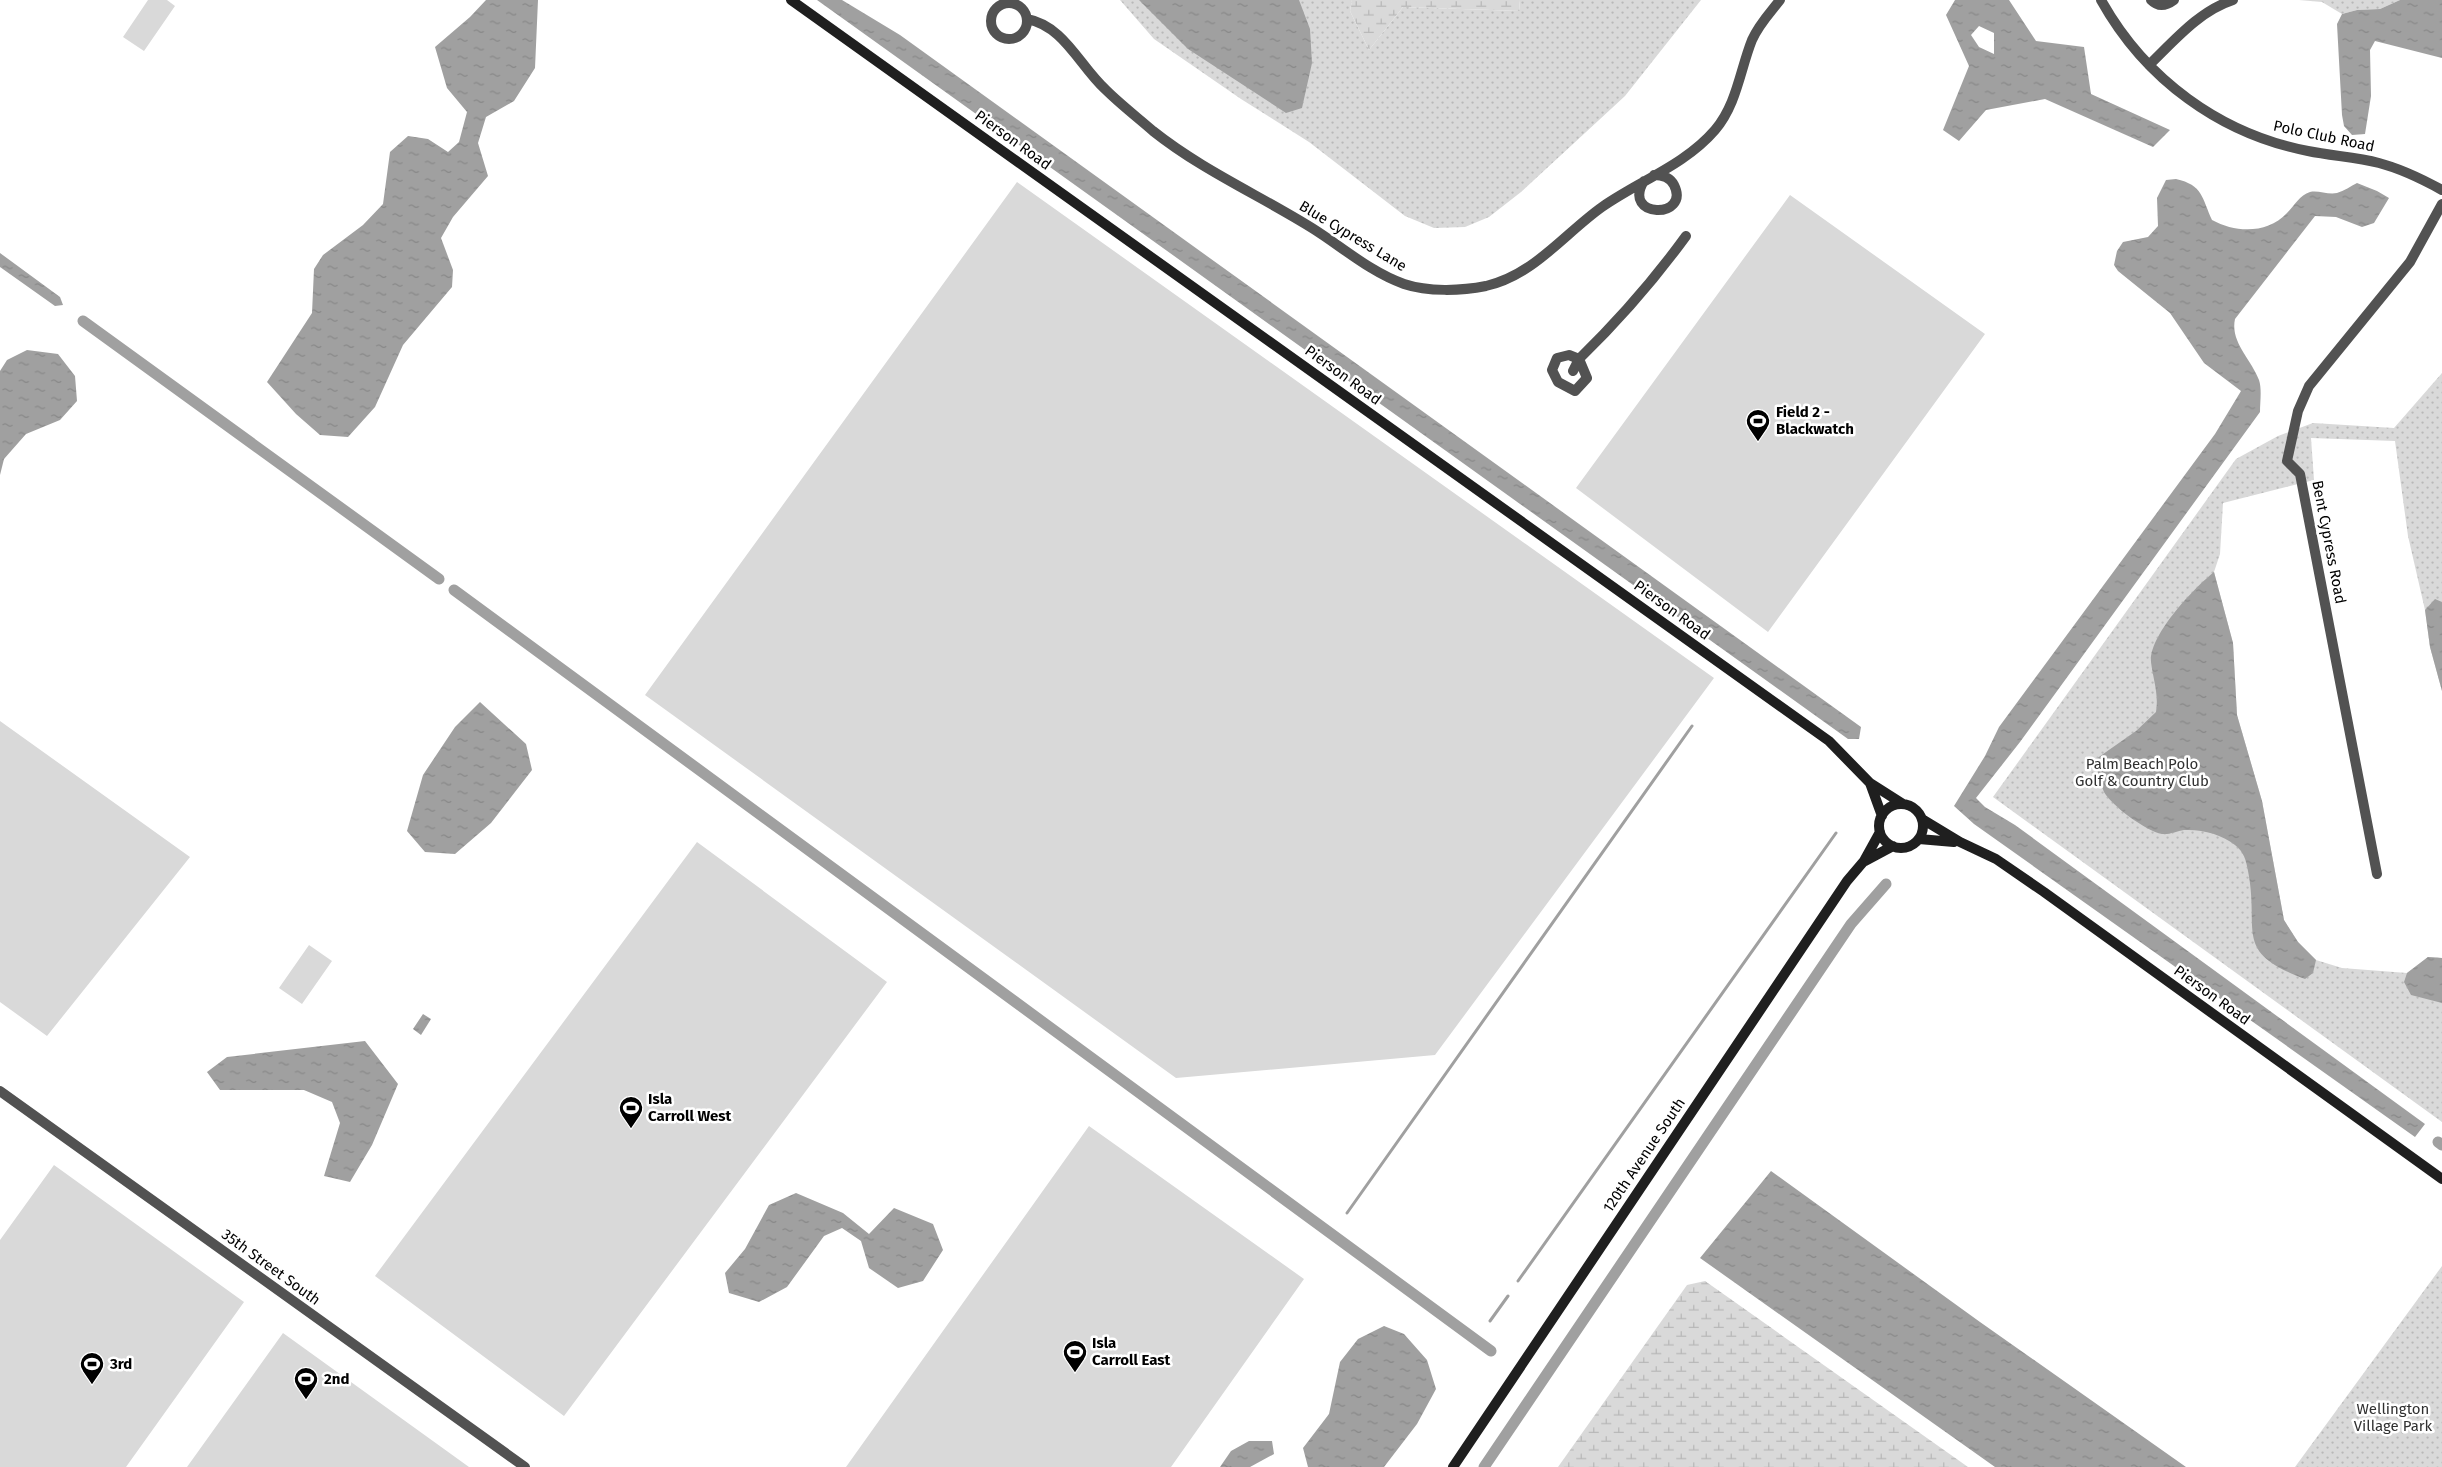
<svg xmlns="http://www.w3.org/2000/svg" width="2442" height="1467" font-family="'Fira Sans',sans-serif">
  <defs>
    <pattern id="wetland-marsh" width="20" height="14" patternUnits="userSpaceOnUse" patternTransform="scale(1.25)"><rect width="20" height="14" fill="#d9d9d9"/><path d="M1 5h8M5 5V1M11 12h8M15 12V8" fill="none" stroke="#b8b8b8"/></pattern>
    <pattern id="park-dots" width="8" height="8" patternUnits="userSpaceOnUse" patternTransform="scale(1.25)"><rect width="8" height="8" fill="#d9d9d9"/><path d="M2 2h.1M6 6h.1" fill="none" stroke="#b8b8b8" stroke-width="1.8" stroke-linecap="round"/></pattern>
    <pattern id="water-ripples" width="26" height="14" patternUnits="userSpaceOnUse" patternTransform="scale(1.25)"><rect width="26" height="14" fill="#a0a0a0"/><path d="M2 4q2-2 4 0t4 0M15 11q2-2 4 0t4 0" fill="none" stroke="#888"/></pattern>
  </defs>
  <rect width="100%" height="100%" fill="#fff"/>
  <path fill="#d9d9d9" d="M148 0H167L175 6 144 51 123 37Z
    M1017 182 1714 678 1435 1055 1176 1078 645 695Z
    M1790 195 1985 334 1768 632 1576 488Z
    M0 721 190 857 47 1036 0 1002Z
    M697 842 887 982 564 1416 375 1276Z
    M309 945 332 961 302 1004 279 988Z
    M1089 1126 1304 1279 1171 1467H846Z
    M54 1165 244 1302 126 1467H0V1240Z
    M283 1333 469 1467H187Z"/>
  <path fill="url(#wetland-marsh)" d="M1352 0H1519L1520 11 1403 7 1369 50 1350 11Z
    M1705 1281 1968 1467H1558L1687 1285Z"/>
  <path fill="url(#park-dots)" d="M1120 0H1352L1350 11 1369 50 1403 7 1520 11 1519 0H1701L1625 96 1521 192 1489 217 1465 227 1434 228 1405 216 1309 142 1241 99 1154 39Z
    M2299 0H2400L2380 9 2357 10 2342 14 2322 2Z
    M2442 373V691L2430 647 2425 610 2408 536 2395 441 2311 438 2314 480 2223 503 2220 554 2214 572 2233 643 2237 715 2262 801 2284 920 2298 942 2316 960 2342 968 2407 973 2428 957 2442 958V1122L1993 797 2236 459 2278 436 2313 423 2394 428Z
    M2442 1266V1467H2295Z"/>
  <path fill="url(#water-ripples)" fill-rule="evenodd" d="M486 0H538L535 68 514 101 486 117 478 143 488 176 453 217 441 238 453 270 452 287 403 345 375 407 348 437 320 435 296 414 267 382 312 313 314 269 323 255 363 225 383 204 390 152 408 136 428 139 448 152 459 142 467 112 447 88 435 47 470 17Z
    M817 0H842L900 35 1861 727 1859 739H1848Z
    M1139 0H1299L1310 29 1312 63 1302 108 1286 113 1188 49Z
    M1955 0H2009L2036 41 2084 47 2091 94 2170 130 2153 147 2045 99 1986 110 1959 141 1943 130 1969 66 1946 15ZM1979 26 1994 33V54L1979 47 1971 35Z
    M2400 0H2442V58L2375 41 2370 50 2371 96 2365 134 2352 135 2344 126 2342 115 2337 24 2342 14 2357 10 2380 9Z
    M2176 179C2203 185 2202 198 2212 220 2236 233 2267 234 2287 213 2294 206 2300 195 2310 192 2318 190 2328 195 2337 193 2344 191 2351 186 2357 183L2377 191 2389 198 2374 223 2362 227 2336 217 2315 216 2235 319C2230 342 2251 359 2259 380 2262 389 2260 402 2260 412L2020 742 1976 798 1985 807 2015 825 2425 1124 2415 1137 1974 824 1954 806 1985 756 1999 727 2215 434 2241 391 2204 363 2170 313 2118 271 2114 265 2117 251 2123 242 2148 237 2158 226 2157 198 2166 180Z
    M0 253 60 297 63 305 55 306 0 267Z
    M27 350 58 354 75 376 77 401 60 420 26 434 4 459 0 475V371L7 360Z
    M2214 572 2233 643 2237 715 2262 801 2284 920 2298 942 2316 960 2313 973 2305 979C2232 952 2260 932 2248 871 2246 860 2244 852 2235 845 2221 834 2202 829 2184 830 2177 831 2169 835 2162 834 2146 831 2112 806 2104 792 2099 781 2097 770 2096 759L2136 731 2156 712C2159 694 2153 679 2151 662 2149 635 2194 588 2214 572Z
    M2435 599 2442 602V691L2430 647 2425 610Z
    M480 702 526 744 532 770 491 823 455 854 425 852 407 831 423 775 455 727Z
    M2428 957 2442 958V1003L2411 995 2404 982 2407 973Z
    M423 1014 431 1019 421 1035 413 1029Z
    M365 1041 398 1084 372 1145 350 1182 324 1176 340 1123 332 1102 304 1090H220L207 1072 227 1057Z
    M1771 1171 1980 1322 2186 1467H1995L1700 1258Z
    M796 1193 843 1213 869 1234 894 1208 933 1224 943 1250 923 1281 898 1288 869 1268 861 1241 842 1228 824 1236 787 1287 759 1302 729 1293 725 1273 745 1249 769 1205Z
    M1384 1326 1404 1334 1427 1360 1436 1389 1417 1424 1384 1467H1308L1303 1448 1329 1414 1340 1362 1358 1339Z
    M1249 1441H1272L1274 1454 1250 1467H1220L1231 1451Z"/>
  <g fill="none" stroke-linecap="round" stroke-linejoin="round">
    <path stroke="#a0a0a0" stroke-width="3" d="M1347 1213 1692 726
      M1518 1281 1836 833
      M1490 1321 1508 1296"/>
    <path stroke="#a0a0a0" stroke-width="11" d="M83 321 439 579
      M454 590 1491 1351
      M2438 1142 2442 1145
      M1484 1467 1851 924 1886 884"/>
    <path stroke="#525252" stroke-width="10" d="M2101 0C2145 79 2220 134 2308 151 2332 156 2356 157 2379 163 2402 169 2422 179 2442 190
      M2151 0C2158 7 2166 6 2174 0
      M991 21a18 18 0 1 1 36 0a18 18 0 1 1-36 0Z
      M1027 19C1064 26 1079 65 1105 89 1120 104 1137 117 1153 131 1202 170 1259 195 1312 228 1341 246 1370 272 1404 284 1428 292 1461 291 1486 286 1534 275 1564 234 1602 207 1639 181 1685 165 1715 130 1737 104 1740 70 1752 40 1759 24 1770 13 1780 0
      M2149 65C2174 41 2199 11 2233 0
      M1644 181C1621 219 1691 219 1674 185 1670 177 1663 175 1654 175
      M1573 371 1579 359 1587 378 1575 391 1558 382 1552 370 1557 358 1569 355 1579 359C1618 321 1654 280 1686 236
      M2377 874 2300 474 2287 461 2298 411 2309 386 2410 262 2442 204
      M0 1091 525 1467"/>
    <path stroke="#1f1f1f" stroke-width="10" d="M791 0 1829 741 1870 783 1903 804
      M1870 783 1882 816
      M1879 826a22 22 0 1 1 44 0a22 22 0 1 1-44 0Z
      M1922 819 1960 842 1996 859 2044 892 2442 1179
      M1919 839 1954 842
      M1865 861 1893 846
      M1453 1467 1847 881 1864 861 1880 832"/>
  </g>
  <defs>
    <g id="stadium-pin" transform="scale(1.25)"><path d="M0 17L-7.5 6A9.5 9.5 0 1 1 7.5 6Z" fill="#000" stroke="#fff"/><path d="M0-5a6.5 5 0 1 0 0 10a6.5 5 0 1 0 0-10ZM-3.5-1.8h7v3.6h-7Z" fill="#fff"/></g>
  </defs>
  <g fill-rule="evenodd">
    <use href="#stadium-pin" x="1758" y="421"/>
    <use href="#stadium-pin" x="631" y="1108"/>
    <use href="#stadium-pin" x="1075" y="1352"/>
    <use href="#stadium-pin" x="92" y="1364"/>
    <use href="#stadium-pin" x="306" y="1379"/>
  </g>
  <g text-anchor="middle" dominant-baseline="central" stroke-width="5" stroke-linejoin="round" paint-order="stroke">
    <g font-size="15" fill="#000" stroke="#fff">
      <text transform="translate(2324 136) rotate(12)">Polo Club Road</text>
      <text transform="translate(1013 140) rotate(36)">Pierson Road</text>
      <text transform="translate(1353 236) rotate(31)">Blue Cypress Lane</text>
      <text transform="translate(1343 375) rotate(36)">Pierson Road</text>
      <text transform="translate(2329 542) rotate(79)">Bent Cypress Road</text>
      <text transform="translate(1672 610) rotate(36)">Pierson Road</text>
      <text transform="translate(2212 995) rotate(36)">Pierson Road</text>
      <text transform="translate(1644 1155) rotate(-56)">120th Avenue South</text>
      <text transform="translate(271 1267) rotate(36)">35th Street South</text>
    </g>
    <g font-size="15" font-weight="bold" fill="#000" stroke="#fff" text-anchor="start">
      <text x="1776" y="412">Field 2 -<tspan x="1776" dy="17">Blackwatch</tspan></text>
      <text x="648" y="1099">Isla<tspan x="648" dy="17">Carroll West</tspan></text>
      <text x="1092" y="1343">Isla<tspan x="1092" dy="17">Carroll East</tspan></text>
      <text x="110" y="1364">3rd</text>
      <text x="324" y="1379">2nd</text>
    </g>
    <g font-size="15" fill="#303030" stroke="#fff">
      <text x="2142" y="764">Palm Beach Polo<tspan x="2142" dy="17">Golf &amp; Country Club</tspan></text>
      <text x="2393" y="1409">Wellington<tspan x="2393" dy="17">Village Park</tspan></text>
    </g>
  </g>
</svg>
